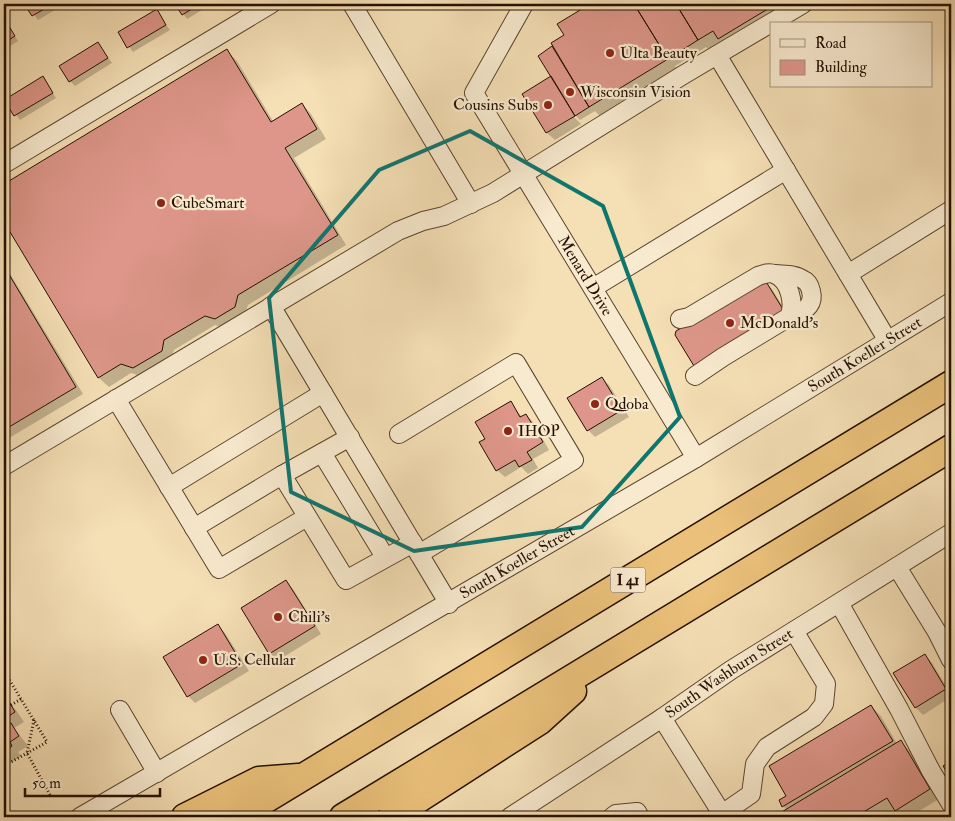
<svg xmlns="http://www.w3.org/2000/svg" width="955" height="821" font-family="'IM FELL Double Pica',serif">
  <rect width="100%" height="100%" fill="#f5dfb5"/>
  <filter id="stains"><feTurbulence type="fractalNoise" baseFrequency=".004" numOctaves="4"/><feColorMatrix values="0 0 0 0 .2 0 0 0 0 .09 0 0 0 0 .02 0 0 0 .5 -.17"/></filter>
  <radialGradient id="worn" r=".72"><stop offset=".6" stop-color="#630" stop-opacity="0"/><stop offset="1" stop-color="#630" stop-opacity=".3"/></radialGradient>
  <path fill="#0003" d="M26 4H65L38 20Z
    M176 4H212L187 19Z
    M584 4H793L729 48 722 41 708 49 706 47 675 66 677 69 600 116 595 111 580 120 571 111 569 112 581 124 555 140 547 133 524 95 552 77 539 56 554 47 566 36 587 7Z
    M156 11 170 30 133 52 119 33Z
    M4 18 18 41 4 50Z
    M98 44 112 63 75 86 70 81Z
    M227 51 237 61 273 121 302 104 311 114 326 139 294 158 346 245 248 305 244 317 225 328 215 325 174 350 171 361 143 377 131 373 109 387 99 378 4 220V186Z
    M43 78 56 98 20 120 6 100Z
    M4 264 83 394 4 441Z
    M765 282 772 289 790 318 702 372 695 365Z
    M602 378 609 385 629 417 595 437 588 430Z
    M510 403 522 417 526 415 533 422 549 450 533 459 538 468 528 474 521 467 505 477 497 470 486 439Z
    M286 582 293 589 321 634 277 661 270 653 243 608Z
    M218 625 225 633 249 671 195 703 188 696Z
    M925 655 932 663 951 694V697L923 715 916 708 895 674Z
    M7 700 16 710 24 722 14 728 28 746 18 752 21 756 8 765 11 771 4 776V702Z
    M871 706 881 716 897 744 900 742 910 751 939 799 909 817H903L895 809 880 817H784L782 813 787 810 783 806 788 796Z"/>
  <path fill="#dd9689" stroke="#251000" d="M24 4H53L32 16Z
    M175 4H200L182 15Z
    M583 4H634L668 59 589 107 551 43 564 35 557 24 585 7Z
    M634 4H676L698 40 668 59Z
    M676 4H776L718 39 713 31 698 40Z
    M157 9 166 25 127 48 118 32Z
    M4 18 15 36 4 43Z
    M98 42 108 58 69 82 59 66Z
    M552 46 589 107 575 116 538 56Z
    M227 49 271 122 302 103 317 129 285 148 338 235 238 295 235 307 215 319 205 316 164 340 162 351 133 368 121 364 98 378 4 222V184Z
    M43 76 53 93 14 116 4 100Z
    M551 76 575 116 546 133 522 94Z
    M4 266 76 387 4 430Z
    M765 280 784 311 694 366 675 335 676 331Z
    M602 377 622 410 587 431 567 398Z
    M511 401 520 417 526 414 543 442 527 452 532 460 519 467 515 460 496 471 479 442 485 439 475 422Z
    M286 580 315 626 269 654 241 608Z
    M218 624 242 664 187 697 163 657Z
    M925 654 946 689 915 708 893 673Z
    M7 698 15 712 4 719 8 724 11 723 19 736 10 742 12 746 4 752V700Z
    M871 705 893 741 782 807 779 800 786 796 769 766Z
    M901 740 930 789 895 811 887 798 855 817H783L780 813Z
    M951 761V779L943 766Z"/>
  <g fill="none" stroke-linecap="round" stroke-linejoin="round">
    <g stroke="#59442d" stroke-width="20">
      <g id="minor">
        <path d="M352 4 471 204"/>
        <path id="s1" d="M524 4 474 93 696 458"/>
        <path d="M717 55 888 341"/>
        <path d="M4 164 271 4"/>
        <path d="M775 274C784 275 795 274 802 279 807 281 810 286 811 291 815 307 802 313 789 317"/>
        <path d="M848 274 951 210"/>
        <path d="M593 288 786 170"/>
        <path d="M271 306 449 604"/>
        <path d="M680 319 689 317 758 276C764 274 769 272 774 274 790 280 795 304 789 317L723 357 695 376"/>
        <path d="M116 399 219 569 307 517"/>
        <path d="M399 434 516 363 574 460 419 554"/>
        <path d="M350 437 282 475 346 580 413 543"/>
        <path d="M322 453 385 557"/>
        <path d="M4 466 398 231 423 221 444 216 493 193 683 75 803 4"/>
        <path d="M169 487 323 393"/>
        <path d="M194 528 282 475"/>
        <path d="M897 567 937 632 951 660"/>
        <path d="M839 603 899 709 931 771 951 804"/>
        <path d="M120 710 157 773"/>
        <path d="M662 718 724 817"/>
        <path d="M722 814 751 794 755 764 767 747 814 717 824 704 826 684 794 631"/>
        <path id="s2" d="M80 817 696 458 951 302"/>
        <path id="s3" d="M510 817 662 718 731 670 951 533"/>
        <path d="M612 817 616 814 637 812 640 817"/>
      </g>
    </g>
    <g stroke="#251000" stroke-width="29">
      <path id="highway" d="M185 817 259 780 298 777
        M237 817 951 384
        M343 817 951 448
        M391 817 540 721 573 691"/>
    </g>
    <path stroke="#251000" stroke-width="3" stroke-dasharray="1 2.5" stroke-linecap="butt" d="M4 671 47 742 4 766
      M11 705 21 699
      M34 720 27 753 50 795"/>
    <use href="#minor" stroke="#f8eacf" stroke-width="18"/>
    <use href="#highway" stroke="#eac07a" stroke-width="26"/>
  </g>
  <path fill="none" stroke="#0f766e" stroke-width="4" stroke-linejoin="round" d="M470 131 603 206 680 417 582 527 414 551 291 492 269 298 379 170Z"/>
  <g fill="#8f2418" stroke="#f8eacf" stroke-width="2">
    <circle cx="610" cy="53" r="5"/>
    <circle cx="570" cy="92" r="5"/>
    <circle cx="548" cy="105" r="5"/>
    <circle cx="161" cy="203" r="5"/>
    <circle cx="730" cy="323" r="5"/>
    <circle cx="595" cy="404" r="5"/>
    <circle cx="508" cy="431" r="5"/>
    <circle cx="278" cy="617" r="5"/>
    <circle cx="203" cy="660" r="5"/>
  </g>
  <g text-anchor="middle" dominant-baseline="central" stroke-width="4.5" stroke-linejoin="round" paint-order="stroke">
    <rect fill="#f8eacf" stroke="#64513e" stroke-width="1" x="610.5" y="567.5" width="35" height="25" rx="4"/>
    <g font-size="15" font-weight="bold" fill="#251000">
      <text x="628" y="580">I 41</text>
    </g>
    <g font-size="16" fill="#251000" stroke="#f8eacf" text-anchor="start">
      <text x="620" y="53">Ulta Beauty</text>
      <text x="580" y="92">Wisconsin Vision</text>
      <text x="538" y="105" text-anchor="end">Cousins Subs</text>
      <text x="171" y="203">CubeSmart</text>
      <text x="740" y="323">McDonald's</text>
      <text x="605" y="404">Qdoba</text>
      <text x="518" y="431">IHOP</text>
      <text x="288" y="617">Chili's</text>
      <text x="213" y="660">U.S. Cellular</text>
    </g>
    <g font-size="16" fill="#251000" stroke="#f8eacf">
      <text stroke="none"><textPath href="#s1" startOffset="316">Menard Drive</textPath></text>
      <text stroke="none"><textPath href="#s2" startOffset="911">South Koeller Street</textPath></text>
      <text stroke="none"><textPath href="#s2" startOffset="506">South Koeller Street</textPath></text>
      <text stroke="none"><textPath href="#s3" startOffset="262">South Washburn Street</textPath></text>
    </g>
  </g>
  <rect width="955" height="821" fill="none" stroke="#f5dfb5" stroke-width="20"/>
  <rect x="5" y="5" width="945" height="811" fill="none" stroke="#251000" stroke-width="2.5"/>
  <rect x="10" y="10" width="935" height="801" fill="none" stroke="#251000"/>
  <rect x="770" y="22" width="162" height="65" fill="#f8eacf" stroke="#a4937c"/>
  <rect x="780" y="39" width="25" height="8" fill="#f8eacf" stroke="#a4937c"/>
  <text x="815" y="48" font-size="15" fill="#251000">Road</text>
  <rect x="780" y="60" width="25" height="15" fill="#dd9689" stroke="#a4937c"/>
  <text x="815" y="72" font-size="15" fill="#251000">Building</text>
  <path d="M25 788v8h135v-8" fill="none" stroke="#251000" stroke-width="2.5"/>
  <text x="32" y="788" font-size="15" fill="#251000" stroke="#f8eacf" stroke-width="4" paint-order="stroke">50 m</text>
  <rect width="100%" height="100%" filter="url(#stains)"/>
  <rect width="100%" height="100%" fill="url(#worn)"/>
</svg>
